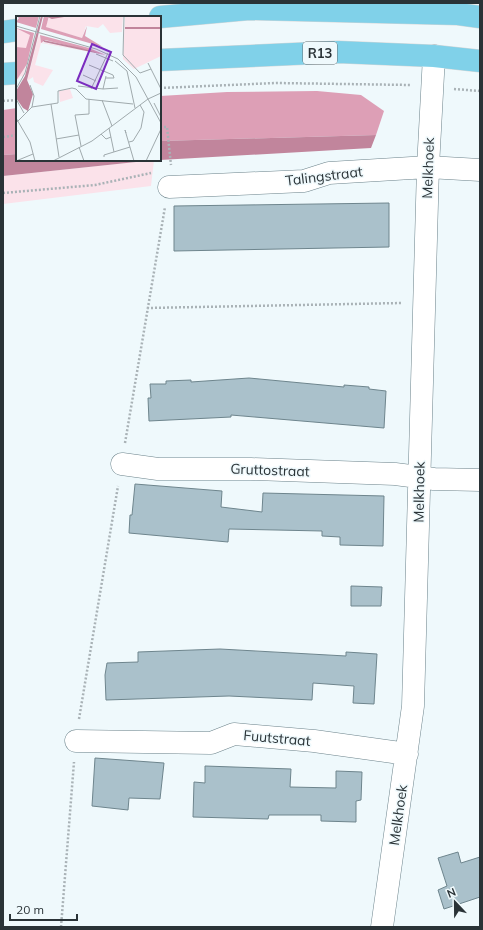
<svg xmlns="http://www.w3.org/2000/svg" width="483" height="930" font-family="Mulish,sans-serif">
  <rect width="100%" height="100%" fill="#eff9fc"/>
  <path fill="#fbe2ea" d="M154 160 151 186 3 204V176Z"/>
  <path fill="#dd9fb6" d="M317 91 361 95 384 111 376 135 160 141V96L227 92Z
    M17 108V154L3 155V110Z"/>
  <path fill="#c1859c" d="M376 135 371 148 160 160V141Z
    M17 154V160H155L3 176V155Z"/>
  <path fill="#aac1cb" stroke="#6e858d" d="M389 203V247L174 251V206Z
    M249 378 344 387V385L369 387V389L386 391 384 428 231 415V417L149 421 148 398H151L150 384H166V381L191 380V382Z
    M135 484 222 491 221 507 262 512 263 493 384 496 383 546 340 545V537L322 536V531L229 529 228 542 129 533 130 515H132Z
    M351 586 382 587 381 606H351Z
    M220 649 346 656V652L377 654 374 704 353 703 354 686 313 683 312 700 229 696 106 700 105 675 107 663 138 662V652Z
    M95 758 164 763 160 799 129 798 128 810 92 806Z
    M205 766 291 769 290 787 336 788V771L362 772 361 800 356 801V822L321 821V815H269L268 819 193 817 194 782 205 783Z
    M458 852 461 863 480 857V897L444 909 438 890 447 886 438 858Z"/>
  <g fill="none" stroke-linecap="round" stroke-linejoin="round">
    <g stroke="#6c838b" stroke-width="23">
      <path id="street" d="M169 187 304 181 329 173 428 167 480 170
        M122 464 158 469H251L395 474 434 479 480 480
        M76 741 211 743 234 734 314 741 407 754
        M382 927 413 706 428 167 434 56"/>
    </g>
    <g stroke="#d4d6d7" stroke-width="23">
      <path id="primary" d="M160 17 249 9 458 14 480 17
        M3 32 17 30
        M160 60 338 52 434 56 480 61
        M3 74 17 73"/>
    </g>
    <path stroke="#a9b2b6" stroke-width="2.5" stroke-dasharray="2 2" stroke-linecap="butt" d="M160 88 276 83 411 85
      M454 89 480 91
      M3 101 17 100
      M160 127H167L171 165
      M3 137 17 135
      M3 193 95 185 151 173
      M147 308 402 303
      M125 443 165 207
      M79 719 118 486
      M61 927 74 762"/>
    <use href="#street" stroke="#fff" stroke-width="22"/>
    <use href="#primary" stroke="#80d1e9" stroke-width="22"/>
  </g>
  <g text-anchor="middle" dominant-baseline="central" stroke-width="3" stroke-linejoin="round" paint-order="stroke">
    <rect fill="#eff9fc" stroke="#656e72" stroke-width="1" x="303" y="42" width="34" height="22" rx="3"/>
    <g font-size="13" font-weight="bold" fill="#2a3337">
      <text x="320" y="53">R13</text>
    </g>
    <g font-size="14" fill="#2a3337" stroke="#eff9fc">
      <text transform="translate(428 168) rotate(-88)">Melkhoek</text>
      <text transform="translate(324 176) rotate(-7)">Talingstraat</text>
      <text transform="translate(270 470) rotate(2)">Gruttostraat</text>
      <text transform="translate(419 492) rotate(-89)">Melkhoek</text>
      <text transform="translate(277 738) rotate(5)">Fuutstraat</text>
      <text transform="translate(398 815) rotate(-82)">Melkhoek</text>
    </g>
  </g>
  <g transform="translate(16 16)">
    <rect width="145" height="145" fill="#eff9fc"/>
    <path d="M51 0H107L106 16 94 17 87 8 82 12 70 10 66 22 29 11 33 2ZM109 0H145V40L118 53 107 43ZM0 12 18 17 7 61 5 60 0 65ZM23 18 25 26 80 37 25 27 19 49 37 54 27 70 18 66 17 61 11 65ZM54 73 57 82 44 86 43 75Z" fill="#fbe2ea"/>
    <path d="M0 0H23L20 12 0 6 3 2ZM28 0H33L30 11 66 22 71 10 69 20 87 31 25 13ZM0 12 18 17 11 48 0 65V31L10 32 14 19ZM24 19 73 32 90 39 29 24 25 27Z" fill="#dd9fb6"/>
    <path d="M25 0H27L11 64 17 78 12 95 7 92 0 82V75L9 60ZM27 24 65 32 89 39 28 26Z" fill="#c1859c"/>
    <path fill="none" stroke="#c1859c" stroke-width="2" d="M32 0 36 2 48 0M109 12H145"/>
    <path fill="none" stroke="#a0aaad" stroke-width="1" d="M108 0 107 39 124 57 135 53M0 10 80 33 102 43 120 61 145 107M80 38 97 45M99 45 111 55 119 92M132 47 145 73M73 49 97 59 98 62H90M67 59 80 65M62 70 87 73 102 72M0 73 9 57 24 0M75 73 92 37M87 73 90 60M0 83 8 97M132 83 145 77M86 84 96 110M138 87 145 101M35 88 43 141M16 91 42 87V75L56 72 60 73 70 83 117 88M0 102 14 126 19 145M0 107 16 91 18 80 14 69M93 112 98 136M110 117 109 114 118 145M85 118 90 123 95 121M40 123 63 119M113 126 117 125 125 112 128 96 124 89M65 130 59 99 73 98V83M63 131 68 145M88 141V139L114 131M0 145 17 138M37 145 76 125 132 83M130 145 145 113"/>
    <path fill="#7b2cbf" fill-opacity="0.15" stroke="#7b2cbf" stroke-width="2" d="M76 28 95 36 80 73 61 65Z"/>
    <rect width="145" height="145" fill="none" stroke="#2a3337" stroke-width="2"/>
  </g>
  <rect width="483" height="930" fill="none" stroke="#2a3337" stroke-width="8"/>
  <g transform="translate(455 902) rotate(338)" stroke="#eff9fc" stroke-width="3" paint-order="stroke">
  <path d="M0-3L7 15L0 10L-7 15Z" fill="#2a3337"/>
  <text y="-6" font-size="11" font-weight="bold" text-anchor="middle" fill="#2a3337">N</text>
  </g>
  <path d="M10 914v6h67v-6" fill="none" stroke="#2a3337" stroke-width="2"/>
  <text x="16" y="914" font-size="12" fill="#2a3337" stroke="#eff9fc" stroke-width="3" paint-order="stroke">20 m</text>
</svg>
